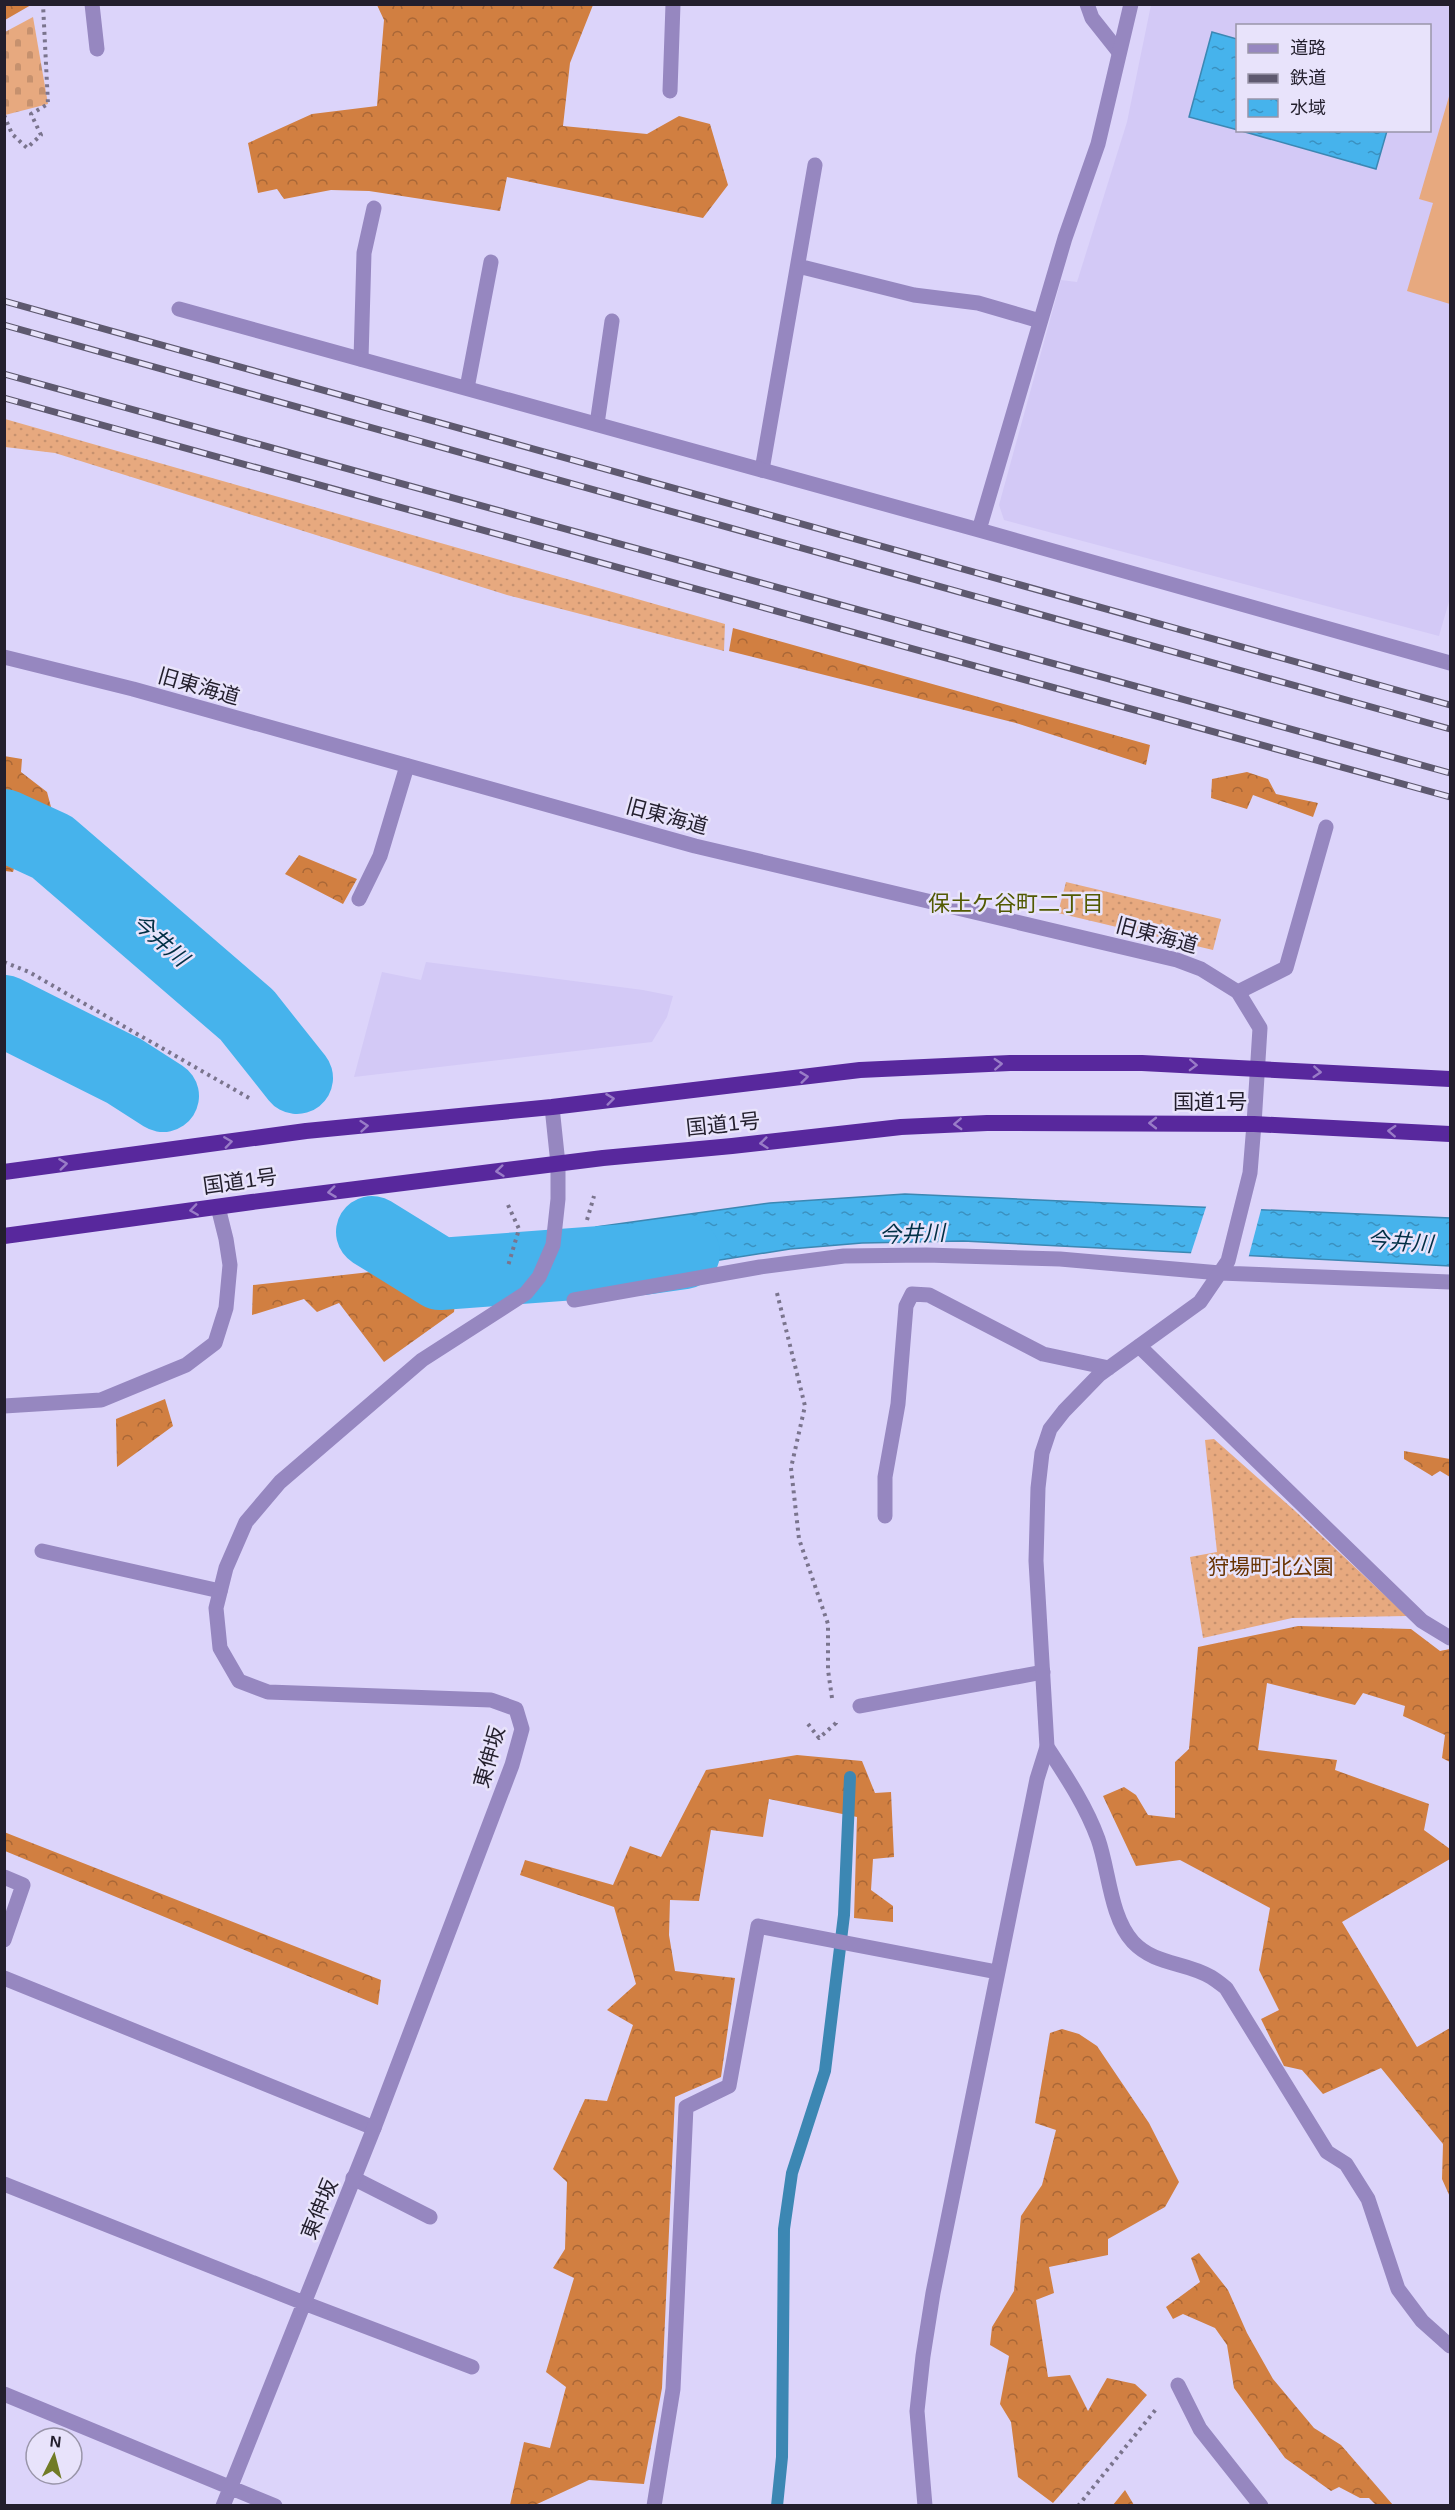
<svg xmlns="http://www.w3.org/2000/svg" width="1455" height="2510" font-family="Helvetica,'Noto Sans JP',sans-serif">
  <defs>
    <pattern id="grass-dots" width="8" height="8" patternUnits="userSpaceOnUse" patternTransform="scale(1.5)"><rect width="8" height="8" fill="#e7a97f"/><path d="M2 2h.1M6 6h.1" fill="none" stroke="#c6916e" stroke-width="1.8" stroke-linecap="round"/></pattern>
    <pattern id="forest-crowns" width="20" height="18" patternUnits="userSpaceOnUse" patternTransform="scale(1.5)"><rect width="20" height="18" fill="#d17f41"/><path d="M2 6a3 3 0 1 1 6 0M12 15a3 3 0 1 1 6 0" fill="none" stroke="#a96737"/></pattern>
    <pattern id="cemetery-stones" width="16" height="16" patternUnits="userSpaceOnUse" patternTransform="scale(1.5)"><rect width="16" height="16" fill="#e7a97f"/><path d="M2 7V4a2 2 0 0 1 4 0v3zM10 15v-3a2 2 0 0 1 4 0v3z" fill="#c6916e"/></pattern>
    <pattern id="water-ripples" width="26" height="14" patternUnits="userSpaceOnUse" patternTransform="scale(1.5)"><rect width="26" height="14" fill="#46b3ec"/><path d="M2 4q2-2 4 0t4 0M15 11q2-2 4 0t4 0" fill="none" stroke="#3a91c0"/></pattern>
  </defs>
  <rect width="100%" height="100%" fill="#dcd4fa"/>
  <path fill="#d3c9f6" fill-rule="evenodd" d="M1151 5H1450V598L1439 636 1004 520 999 505 1061 280 1077 282 1127 122ZM1238 26H1430V130H1238Z
    M426 962 643 990 673 996 667 1017 652 1042 354 1077 382 972 421 980Z"/>
  <path fill="url(#grass-dots)" d="M5 419 725 624 724 651 507 595 55 453 5 447Z
    M1066 882 1221 919 1213 950 1058 913Z
    M1214 1439 1294 1510 1407 1616 1292 1618 1203 1638 1190 1557 1217 1552 1205 1440Z"/>
  <path fill="url(#forest-crowns)" d="M5 4H31V5L5 20Z
    M377 5H593L570 63 563 126 647 134 679 116 710 124 728 185 703 218 507 177 500 211 369 191 331 190 284 199 277 189 258 193 248 143 312 114 377 106 384 20Z
    M733 628 1150 745 1146 765 1016 723 729 651Z
    M4 756 22 759 21 772 47 792 59 837 52 863 18 854 13 872 5 871Z
    M1247 772 1268 779 1276 794 1318 803 1313 817 1253 795 1247 809 1211 798 1212 779Z
    M299 855 357 879 343 904 285 874Z
    M379 1271 406 1285 456 1294 454 1312 384 1362 339 1303 317 1312 304 1299 252 1315 253 1285Z
    M165 1399 173 1426 117 1467 116 1419Z
    M1404 1451 1450 1459V1477L1440 1471 1432 1476 1404 1459Z
    M1298 1626 1411 1629 1440 1651 1450 1649V1762L1442 1758 1445 1735 1403 1716 1405 1706 1363 1693 1355 1705 1267 1683 1258 1750 1337 1760 1335 1770 1429 1804 1424 1830 1450 1849V1859L1342 1922 1417 2047 1450 2028V2197L1442 2179 1443 2144 1381 2068 1323 2094 1302 2070 1284 2066 1261 2019 1279 2010 1259 1970 1270 1908 1180 1860 1136 1866 1103 1796 1124 1787 1136 1795 1148 1815 1175 1818V1762L1189 1749 1198 1647Z
    M797 1755 862 1761 875 1793 891 1792 894 1857 873 1859 871 1890 893 1906V1922L854 1918 857 1817 769 1799 763 1837 711 1830 699 1901 670 1900 669 1935 675 1971 735 1978 721 2077 675 2097 662 2388 644 2484 589 2480 535 2505H510L524 2442 550 2448 566 2387 546 2372 574 2278 553 2268 565 2249 567 2182 553 2169 585 2099 607 2101 633 2025 607 2010 636 1984 614 1907 520 1875 525 1860 613 1885 630 1846 661 1857 706 1770Z
    M4 1832 381 1980 378 2005 5 1851Z
    M1062 2029 1079 2034 1097 2046 1149 2123 1179 2182 1165 2207 1108 2239V2255L1049 2267 1054 2293 1036 2300 1048 2377 1070 2375 1088 2411 1107 2378 1135 2384 1147 2395 1053 2503 1018 2477 1011 2422 1000 2404 1009 2356 990 2345 992 2327 1014 2291 1021 2216 1042 2185 1056 2130 1035 2123 1050 2033Z
    M1199 2253 1228 2290 1247 2333 1273 2379 1314 2428 1341 2445 1393 2505H1376L1369 2498H1360L1339 2487 1331 2491 1285 2458 1234 2388 1227 2345 1215 2328 1183 2314 1173 2319 1166 2307 1200 2282 1191 2258Z
    M1125 2490 1134 2505H1113Z"/>
  <path fill="url(#cemetery-stones)" d="M33 17 48 104 5 115V32Z"/>
  <path fill="#e7a97f" d="M1450 93V304L1407 291 1433 203 1419 199Z"/>
  <path fill="url(#water-ripples)" stroke="#3c87b3" stroke-width="1.5" d="M1212 32 1237 39 1238 130 1189 117Z
    M1238 130H1387V131L1376 169Z
    M905 1194 1450 1218V1266L963 1241 862 1243 790 1249 580 1282 596 1227 770 1203Z"/>
  <path fill="#dcd4fa" d="M1207 1204 1262 1206 1248 1259 1190 1256Z"/>
  <g fill="none" stroke-linecap="round" stroke-linejoin="round">
    <path stroke="#3c87b3" stroke-width="12" d="M777 2506 782 2457 784 2229 792 2173 825 2071 844 1915 850 1777"/>
    <path stroke="#46b3ec" stroke-width="72" d="M4 825 52 847 247 1015 297 1078
      M4 1011 124 1071 163 1096
      M372 1232 440 1274 642 1259 684 1253"/>
    <path stroke="#7a748d" stroke-width="4" stroke-dasharray="3 4.5" stroke-linecap="butt" d="M4 115 12 134 27 148 41 135 31 114 48 104 43 4
      M4 962 29 972 249 1098
      M508 1205 519 1229 508 1266
      M587 1220 594 1196
      M777 1293 805 1406 791 1468 799 1539 828 1624V1670L832 1698
      M808 1724 819 1738 836 1723V1720
      M1078 2506 1157 2408"/>
    <path stroke="#9687c0" stroke-width="15" d="M92 4 97 49
      M1087 4 1092 18 1119 52
      M798 266 914 295 978 303 1040 321
      M361 359 364 253 374 208
      M467 388 491 262
      M597 424 612 321
      M762 470 815 165
      M359 899 380 856 407 766
      M1238 992 1286 968 1326 827
      M42 1551 220 1591
      M860 1706 1043 1672
      M1047 1747C1066 1776 1086 1806 1098 1839 1109 1870 1110 1917 1133 1942 1156 1966 1184 1961 1211 1977 1216 1980 1221 1984 1226 1988L1327 2152 1346 2164 1368 2199 1398 2289 1422 2321 1450 2346
      M4 1877 23 1885 4 1940
      M4 1978 374 2128
      M353 2178 430 2217"/>
    <path stroke="#9687c0" stroke-width="15" d="M574 1300 760 1267 844 1256 926 1255 1060 1259 1220 1273"/>
    <path stroke="#9687c0" stroke-width="15" d="M670 91 673 4
      M179 309 979 530 1450 663
      M979 530 1065 238 1098 144 1131 4
      M1220 1273 1450 1282
      M1139 1346 1422 1621 1450 1638
      M4 1406 101 1400 186 1365 215 1343 226 1308 230 1265 226 1239 218 1207
      M885 1516V1477L898 1404 906 1306 912 1294 929 1295 1043 1354 1109 1368
      M4 2184 304 2303 472 2367
      M1178 2385 1200 2429 1261 2506
      M4 2394 275 2506
      M223 2506 374 2128 512 1765 522 1729 516 1709 491 1700 268 1692 239 1681 220 1648 216 1608 226 1568 246 1522 280 1482 422 1360 526 1293 539 1277 553 1245 558 1199V1164L552 1107
      M654 2506 673 2389 686 2107 729 2086 758 1926 997 1972
      M925 2506 917 2411 923 2356 933 2293 1037 1779 1047 1747 1036 1561 1038 1488 1042 1453 1050 1429 1064 1411 1099 1375 1200 1302 1228 1261 1250 1173 1254 1124"/>
    <path stroke="#9687c0" stroke-width="15" d="M4 657 133 689 695 846 1177 960 1201 969 1238 992 1260 1028 1254 1124"/>
    <path stroke="#58289d" stroke-width="16" d="M4 1172 306 1131 552 1107 860 1070 1010 1063H1142L1450 1079
      M4 1236 252 1202 603 1158 732 1146 901 1127 987 1123 1254 1124 1450 1134"/>
    <g stroke="#5e596f" stroke-width="7">
      <path id="rail" d="M4 301 1450 705
        M4 325 1450 729
        M4 374 1450 773
        M4 398 1450 797"/>
    </g>
    <use href="#rail" stroke="#e8e3fb" stroke-width="4.5" stroke-dasharray="14" stroke-linecap="butt"/>
  </g>
  <defs><path id="oneway-chevron" d="M-2-3.5L2.5 0L-2 3.5" fill="none" stroke-width="1.6" stroke-linecap="round" stroke-linejoin="round" transform="scale(1.5)"/></defs>
  <g stroke="#997cc7">
    <use href="#oneway-chevron" transform="translate(998 1064) rotate(-3)"/>
    <use href="#oneway-chevron" transform="translate(1193 1065) rotate(2)"/>
    <use href="#oneway-chevron" transform="translate(1317 1072) rotate(4)"/>
    <use href="#oneway-chevron" transform="translate(804 1077) rotate(-7)"/>
    <use href="#oneway-chevron" transform="translate(610 1099) rotate(-7)"/>
    <use href="#oneway-chevron" transform="translate(1153 1123) rotate(-180)"/>
    <use href="#oneway-chevron" transform="translate(958 1124) rotate(177)"/>
    <use href="#oneway-chevron" transform="translate(364 1126) rotate(-5)"/>
    <use href="#oneway-chevron" transform="translate(1392 1131) rotate(-177)"/>
    <use href="#oneway-chevron" transform="translate(228 1142) rotate(-8)"/>
    <use href="#oneway-chevron" transform="translate(764 1143) rotate(174)"/>
    <use href="#oneway-chevron" transform="translate(63 1164) rotate(-7)"/>
    <use href="#oneway-chevron" transform="translate(500 1171) rotate(174)"/>
    <use href="#oneway-chevron" transform="translate(332 1192) rotate(173)"/>
    <use href="#oneway-chevron" transform="translate(194 1210) rotate(172)"/>
  </g>
  <g text-anchor="middle" dominant-baseline="central" stroke-width="5" stroke-linejoin="round" paint-order="stroke">
    <g font-size="21" fill="#231f2d" stroke="#e8e3fb">
      <text transform="translate(199 686) rotate(16)">旧東海道</text>
      <text transform="translate(667 816) rotate(15)">旧東海道</text>
      <text transform="translate(1157 935) rotate(15)">旧東海道</text>
      <text x="1210" y="1101">国道1号</text>
      <text transform="translate(723 1124) rotate(-6)">国道1号</text>
      <text transform="translate(240 1181) rotate(-8)">国道1号</text>
      <text transform="translate(489 1757) rotate(-74)">東伸坂</text>
      <text transform="translate(319 2209) rotate(-68)">東伸坂</text>
    </g>
    <g font-size="21" fill="#673200" stroke="#e8e3fb">
      <text x="1271" y="1566">狩場町北公園</text>
    </g>
    <g font-size="22" fill="#525a02" stroke="#e8e3fb">
      <text x="1016" y="903">保土ケ谷町二丁目</text>
    </g>
    <g font-size="22" font-style="italic" fill="#002f45" stroke="#e8e3fb">
      <text transform="translate(160 940) rotate(41)">今井川</text>
      <text transform="translate(912 1234) rotate(-2)">今井川</text>
      <text transform="translate(1400 1242) rotate(4)">今井川</text>
    </g>
  </g>
  <rect width="1455" height="2510" fill="none" stroke="#231f2d" stroke-width="12"/>
  <rect x="1236" y="24" width="195" height="108" fill="#e8e3fb" stroke="#9995a9" stroke-width="1.5"/>
  <rect x="1248" y="44" width="30" height="9" fill="#9687c0" stroke="#9995a9" stroke-width="1.5"/>
  <text x="1290" y="54" font-size="18" fill="#231f2d">道路</text>
  <rect x="1248" y="74" width="30" height="9" fill="#5e596f" stroke="#9995a9" stroke-width="1.5"/>
  <text x="1290" y="84" font-size="18" fill="#231f2d">鉄道</text>
  <rect x="1248" y="99" width="30" height="18" fill="url(#water-ripples)" stroke="#9995a9" stroke-width="1.5"/>
  <text x="1290" y="114" font-size="18" fill="#231f2d">水域</text>
  <g transform="translate(54 2456) rotate(6)"><circle r="28" fill="#e8e3fb" stroke="#9995a9" stroke-width="1.5"/>
  <path d="M0-4.5L10 22L0 15L-10 22Z" fill="#717b26"/>
  <text y="-9" font-size="16" font-weight="bold" text-anchor="middle" fill="#231f2d">N</text>
  </g>
</svg>
